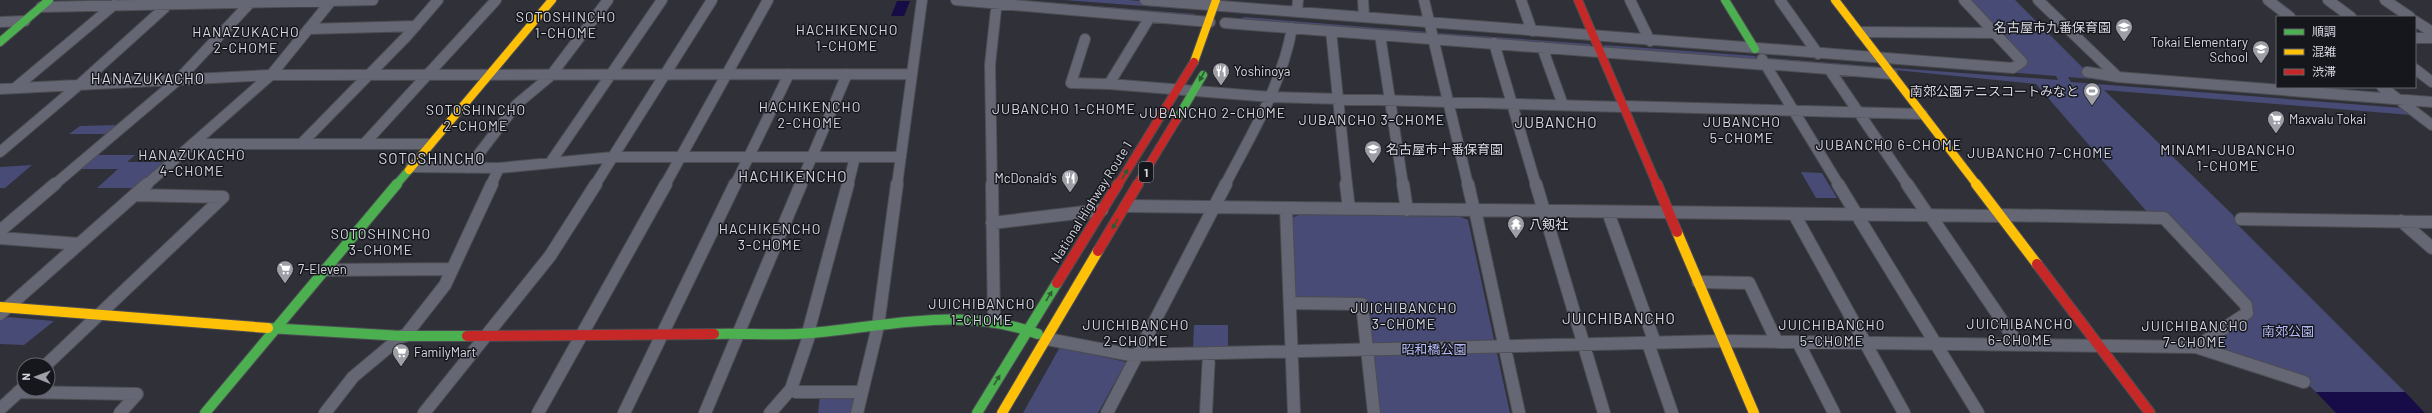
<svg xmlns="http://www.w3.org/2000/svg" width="2432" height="413" font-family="Barlow,'Noto Sans JP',sans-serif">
  <rect width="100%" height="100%" fill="#303138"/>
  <path fill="#484b75" d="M1001 0H1019L1195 14 1193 18Z
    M1064 0H1128L1199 5 1197 10Z
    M1968 0H2015L2084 69 2396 104 2068 77 2071 82 2402 108 2411 115 2104 90 2233 215 2236 223 2405 392H2316L2300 377 2224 351 2217 340 2252 315 2254 312 2250 305 2166 216 2148 213 2036 84 1895 70 1894 68 2058 80 2056 76 1891 63 1896 61 2018 71 2027 64Z
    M1243 17 1428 32 1429 35 1241 22Z
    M1438 33 1590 44 1591 47 1439 35Z
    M1604 45 1755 56 1757 59 1604 47Z
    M1768 58 1881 67 1883 69 1770 60Z
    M119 125 109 134H69L80 126Z
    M93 155H135L127 162H167L137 188H97L118 169H77Z
    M32 165 5 188H0V167Z
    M1801 172 1822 173 1837 198H1816Z
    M1301 214 1461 217 1468 220 1510 413H1379L1367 301 1296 297 1292 218Z
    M8 317 54 321 24 345 0 344V320Z
    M1194 325H1228V347L1225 349 1193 350Z
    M1060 347 1126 362 1098 413H1023Z
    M820 395H855L850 413H818Z"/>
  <path fill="#170c47" d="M897 1H910L904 16H891Z
    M2316 392H2405L2425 413H2336Z"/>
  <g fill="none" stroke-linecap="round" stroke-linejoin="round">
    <g stroke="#4c4d52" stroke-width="12">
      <path id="street-far1" d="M956 0 1210 22
        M1145 0 2013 68 2022 62 1964 0
        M1363 0 1364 16
        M1424 0 1468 185
        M1521 0 1532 31
        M1630 0 1650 41
        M1780 0 1818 54
        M2038 0 2118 77
        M2268 0 2290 17
        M2328 0 2351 17
        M2385 0 2410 17
        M41 7 373 0
        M1297 11 1298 0
        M2415 21 2432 32
        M0 22 25 21
        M1225 23 1766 65
        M308 29 416 26
        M1331 31 1347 185
        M1860 32 1995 33
        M1380 35 1403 185
        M2415 38H2432
        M1085 39 1071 83 1109 84 1150 17
        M1494 43 1536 185
        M1542 47 1563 105
        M1762 59 1839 185
        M1766 64 1892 74
        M1829 69 1908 185
        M2415 69 2432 82
        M2087 72 2118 77 2432 102
        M552 74 608 0
        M1109 84 1271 97 1624 107
        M2382 87 2432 125
        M15 88 114 5
        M0 89 271 75 912 74
        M1623 106 1922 114
        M193 144H430
        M301 144 406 37 438 0
        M364 144 496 0
        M0 152 79 85 171 2
        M550 163 662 0
        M411 167 499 168 613 157H901
        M468 168 517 104 553 74
        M54 185 178 80 251 2
        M146 185 271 75 332 0
        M491 185 499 168
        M595 185 712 0
        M665 185 768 0
        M735 185 789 74
        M800 185 847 74
        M848 185 855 157
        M897 185 922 0
        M992 185 990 65 997 0
        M1225 185C1251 135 1282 85 1292 28"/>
    </g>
    <g stroke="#4c4d52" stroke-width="14">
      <path id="street" d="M992 184 994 322
        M1346 184 1349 209
        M1403 184 1407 210
        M1468 184 1474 210
        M1536 184 1604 413
        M1838 184 1978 413
        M1907 184 1928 215
        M1126 206 2000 216
        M1286 208 1294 413
        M1475 210 1519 413
        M1608 212 1655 343
        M1794 214 1904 413
        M1930 215 2018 344
        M2241 219 2432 222
        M2401 221 2432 248
        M992 223 1102 210
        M0 231 55 184
        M0 238 79 244
        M325 270 452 269
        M1698 282 1749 283 1777 342
        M1290 303 1362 304 1374 413
        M0 314 147 184
        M808 333 848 184
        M405 336 445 285 492 184
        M1047 339 1131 355 1723 341 2196 347 2247 313 2246 305 2164 218 1999 215
        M1798 342 1834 413
        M1648 343 1672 413
        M2196 347 2304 382
        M46 365 223 197 135 195
        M791 389 796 392H862
        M18 392 137 394
        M0 409 23 388
        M120 413 137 394
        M325 413 353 377 402 336
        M424 413 550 256 596 184
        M538 413 666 184
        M624 413 735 184
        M705 413 801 184
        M770 413 791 389 810 333
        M857 413 878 326 897 184
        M1107 413 1226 184
        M1206 413 1209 353"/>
    </g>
    <g stroke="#4c4d52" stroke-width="10">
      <path id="fast-far1" d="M1725 0 1755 49
        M0 42 49 0
        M1177 119 1203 75
        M396 185 409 170"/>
    </g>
    <g stroke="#4c4d52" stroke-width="12">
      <path id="fast" d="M268 328 402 336H467
        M714 334C747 333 779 336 812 333 888 326 964 306 1038 334
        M205 413 397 184
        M977 413 1057 283"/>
    </g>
    <g stroke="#4c4d52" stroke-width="10">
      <path id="slow-far1" d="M1835 0 1977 185
        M1194 62 1216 0
        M409 170 552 0"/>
    </g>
    <g stroke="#4c4d52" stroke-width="12">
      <path id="slow" d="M1976 184 2037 264
        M1677 232 1754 413
        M0 307 268 328
        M1002 413 1098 251"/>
    </g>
    <g stroke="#4c4d52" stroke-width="10">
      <path id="jam-far1" d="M1578 0 1657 185
        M1118 185 1194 62
        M1137 185 1177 119"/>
    </g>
    <g stroke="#4c4d52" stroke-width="12">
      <path id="jam" d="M1657 184 1677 232
        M1098 251 1138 184
        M2037 264 2150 413
        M1057 283 1118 184
        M467 336 714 334"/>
    </g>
    <use href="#street-far1" stroke="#666774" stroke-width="10"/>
    <use href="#street" stroke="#666774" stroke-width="12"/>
    <use href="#fast-far1" stroke="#4caf50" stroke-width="8"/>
    <use href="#fast" stroke="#4caf50" stroke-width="10"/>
    <use href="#slow-far1" stroke="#ffc107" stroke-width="8"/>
    <use href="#slow" stroke="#ffc107" stroke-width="10"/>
    <use href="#jam-far1" stroke="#c62828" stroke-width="8"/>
    <use href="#jam" stroke="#c62828" stroke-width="10"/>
  </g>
  <defs><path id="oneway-solid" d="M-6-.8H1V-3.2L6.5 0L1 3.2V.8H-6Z"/></defs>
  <g fill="#2e5b34">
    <use href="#oneway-solid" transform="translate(1202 76) rotate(119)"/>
    <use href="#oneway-solid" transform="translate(1125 174) rotate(-58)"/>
    <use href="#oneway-solid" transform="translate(1115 224) rotate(121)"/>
    <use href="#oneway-solid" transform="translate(1049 296) rotate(-58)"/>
    <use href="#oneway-solid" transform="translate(997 380) rotate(-58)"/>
  </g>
  <defs>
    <g id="school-pin" transform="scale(0.9)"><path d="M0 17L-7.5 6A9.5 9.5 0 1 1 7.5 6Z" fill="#9d9ea6" stroke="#16171d"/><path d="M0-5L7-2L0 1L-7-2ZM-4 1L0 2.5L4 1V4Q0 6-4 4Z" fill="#fff"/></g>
    <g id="restaurant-pin" transform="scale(0.9)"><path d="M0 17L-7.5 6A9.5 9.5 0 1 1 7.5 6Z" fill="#9d9ea6" stroke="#16171d"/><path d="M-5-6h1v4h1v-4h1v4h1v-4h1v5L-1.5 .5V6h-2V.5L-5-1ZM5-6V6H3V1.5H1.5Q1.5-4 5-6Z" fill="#fff"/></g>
    <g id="stadium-pin" transform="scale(0.9)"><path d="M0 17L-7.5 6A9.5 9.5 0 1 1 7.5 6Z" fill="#9d9ea6" stroke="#16171d"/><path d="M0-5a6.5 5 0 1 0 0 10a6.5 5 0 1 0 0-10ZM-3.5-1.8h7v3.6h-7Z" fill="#fff"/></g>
    <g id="supermarket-pin" transform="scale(0.9)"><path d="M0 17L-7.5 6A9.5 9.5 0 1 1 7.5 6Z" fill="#9d9ea6" stroke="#16171d"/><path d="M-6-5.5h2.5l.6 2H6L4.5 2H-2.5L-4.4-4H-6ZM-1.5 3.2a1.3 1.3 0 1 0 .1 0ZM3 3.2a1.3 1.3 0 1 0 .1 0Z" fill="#fff"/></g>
    <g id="temple-pin" transform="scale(0.9)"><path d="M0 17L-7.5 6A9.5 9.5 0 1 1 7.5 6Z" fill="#9d9ea6" stroke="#16171d"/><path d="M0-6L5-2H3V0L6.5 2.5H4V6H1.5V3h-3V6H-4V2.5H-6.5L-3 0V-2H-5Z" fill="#fff"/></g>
  </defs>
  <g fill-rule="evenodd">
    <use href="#school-pin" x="2124" y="27"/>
    <use href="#school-pin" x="2261" y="49"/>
    <use href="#restaurant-pin" x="1221" y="71"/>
    <use href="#stadium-pin" x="2092" y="91"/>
    <use href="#supermarket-pin" x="2276" y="119"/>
    <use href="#school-pin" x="1373" y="149"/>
    <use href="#restaurant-pin" x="1070" y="178"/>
    <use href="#temple-pin" x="1516" y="224"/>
    <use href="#supermarket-pin" x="285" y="269"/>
    <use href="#supermarket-pin" x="401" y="352"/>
  </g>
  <g text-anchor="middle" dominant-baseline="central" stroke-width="3" stroke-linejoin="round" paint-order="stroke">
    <rect fill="#16171d" stroke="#9d9ea7" stroke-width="1" x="1139" y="162" width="14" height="20" rx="3"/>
    <g font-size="12" font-weight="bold" fill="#d7d8e2">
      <text x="1146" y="172">1</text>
    </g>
    <g font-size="13" fill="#d7d8e2" stroke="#16171d" text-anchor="start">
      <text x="2111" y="27" text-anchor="end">名古屋市九番保育園</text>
      <text x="2248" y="42" text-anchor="end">Tokai Elementary<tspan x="2248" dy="15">School</tspan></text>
      <text x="1234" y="71">Yoshinoya</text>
      <text x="2079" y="91" text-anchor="end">南郊公園テニスコートみなと</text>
      <text x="2289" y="119">Maxvalu Tokai</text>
      <text x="1386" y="149">名古屋市十番保育園</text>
      <text x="1057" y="178" text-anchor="end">McDonald's</text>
      <text x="1529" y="224">八剱社</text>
      <text x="298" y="269">7-Eleven</text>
      <text x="414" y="352">FamilyMart</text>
    </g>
    <g font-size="13" fill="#d7d8e2" stroke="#16171d">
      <text transform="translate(1091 202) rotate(-58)">National Highway Route 1</text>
    </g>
    <g font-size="13" fill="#b6bcf8" stroke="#16171d">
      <text x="2288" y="331">南郊公園</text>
      <text x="1434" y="349">昭和橋公園</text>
    </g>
    <g font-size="14" letter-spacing="1" fill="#d7d8e2" stroke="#16171d">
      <text x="566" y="16">SOTOSHINCHO<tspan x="566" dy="16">1-CHOME</tspan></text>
      <text x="847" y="29">HACHIKENCHO<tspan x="847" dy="16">1-CHOME</tspan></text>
      <text x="246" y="31">HANAZUKACHO<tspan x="246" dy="16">2-CHOME</tspan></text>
      <text x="810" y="106">HACHIKENCHO<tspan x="810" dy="16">2-CHOME</tspan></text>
      <text x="1064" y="108">JUBANCHO 1-CHOME</text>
      <text x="476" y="109">SOTOSHINCHO<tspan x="476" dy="16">2-CHOME</tspan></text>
      <text x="1213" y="112">JUBANCHO 2-CHOME</text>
      <text x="1372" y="119">JUBANCHO 3-CHOME</text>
      <text x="1742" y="121">JUBANCHO<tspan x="1742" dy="16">5-CHOME</tspan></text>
      <text x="1889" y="144">JUBANCHO 6-CHOME</text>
      <text x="2228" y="149">MINAMI-JUBANCHO<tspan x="2228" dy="16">1-CHOME</tspan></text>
      <text x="2040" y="152">JUBANCHO 7-CHOME</text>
      <text x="192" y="154">HANAZUKACHO<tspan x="192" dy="16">4-CHOME</tspan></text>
      <text x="770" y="228">HACHIKENCHO<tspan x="770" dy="16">3-CHOME</tspan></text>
      <text x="381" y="233">SOTOSHINCHO<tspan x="381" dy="16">3-CHOME</tspan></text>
      <text x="982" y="303">JUICHIBANCHO<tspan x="982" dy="16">1-CHOME</tspan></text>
      <text x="1404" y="307">JUICHIBANCHO<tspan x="1404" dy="16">3-CHOME</tspan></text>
      <text x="2020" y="323">JUICHIBANCHO<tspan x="2020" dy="16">6-CHOME</tspan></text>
      <text x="1136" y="324">JUICHIBANCHO<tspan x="1136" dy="16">2-CHOME</tspan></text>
      <text x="1832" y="324">JUICHIBANCHO<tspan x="1832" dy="16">5-CHOME</tspan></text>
      <text x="2195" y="325">JUICHIBANCHO<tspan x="2195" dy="16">7-CHOME</tspan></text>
    </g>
    <g font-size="15" letter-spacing="1" fill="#d7d8e2" stroke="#16171d">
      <text x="148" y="78">HANAZUKACHO</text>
      <text x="1556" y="122">JUBANCHO</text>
      <text x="432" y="158">SOTOSHINCHO</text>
      <text x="793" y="176">HACHIKENCHO</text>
      <text x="1619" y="318">JUICHIBANCHO</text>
    </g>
  </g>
  <rect x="2276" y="16" width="140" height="72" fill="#16171d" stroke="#63646c"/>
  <rect x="2284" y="29" width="20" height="6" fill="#4caf50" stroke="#63646c"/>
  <text x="2312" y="36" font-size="12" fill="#d7d8e2">順調</text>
  <rect x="2284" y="49" width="20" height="6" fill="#ffc107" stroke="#63646c"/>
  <text x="2312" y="56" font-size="12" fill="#d7d8e2">混雑</text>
  <rect x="2284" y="69" width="20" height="6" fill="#c62828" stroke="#63646c"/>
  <text x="2312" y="76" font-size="12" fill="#d7d8e2">渋滞</text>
  <g transform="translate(36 377) rotate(271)"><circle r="19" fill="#16171d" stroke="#63646c"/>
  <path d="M0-3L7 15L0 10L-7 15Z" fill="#9d9ea6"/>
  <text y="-6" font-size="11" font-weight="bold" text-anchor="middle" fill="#d7d8e2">N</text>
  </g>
</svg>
